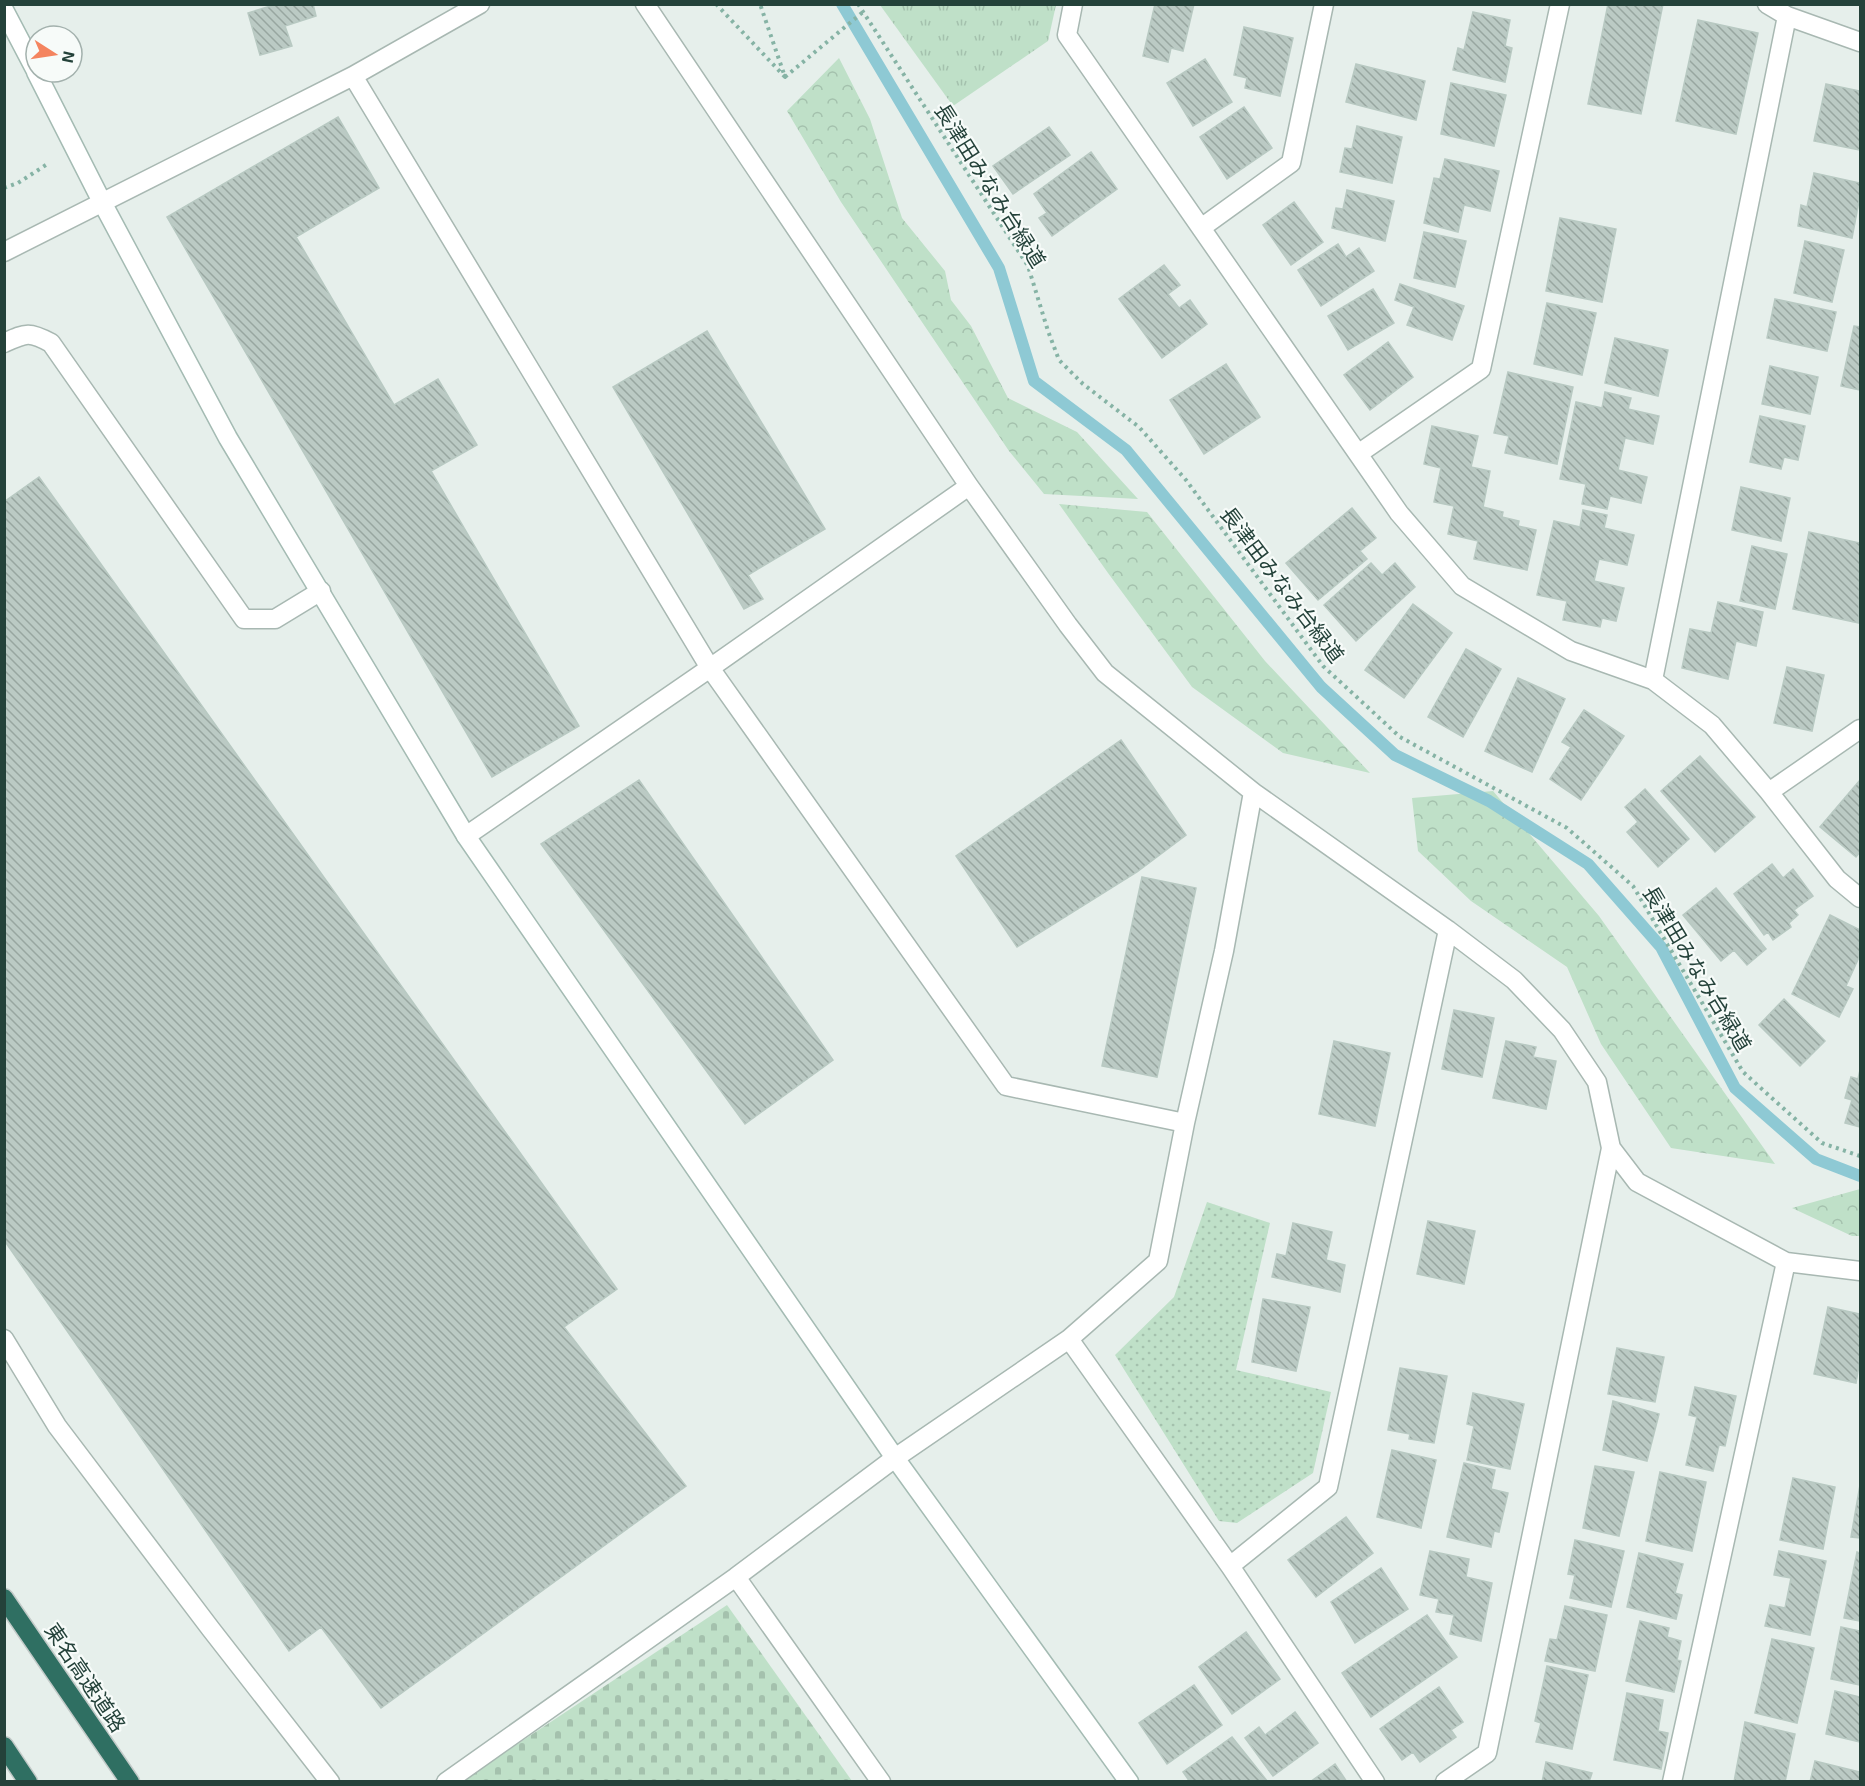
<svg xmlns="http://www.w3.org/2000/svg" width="1865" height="1786" font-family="'Exo 2','Noto Sans JP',sans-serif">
  <defs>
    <pattern id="grass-dots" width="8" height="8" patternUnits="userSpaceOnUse" patternTransform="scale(1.5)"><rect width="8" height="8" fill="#bfe0c8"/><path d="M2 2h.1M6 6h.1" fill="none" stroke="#a4c1ad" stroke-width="1.8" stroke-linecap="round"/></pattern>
    <pattern id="forest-crowns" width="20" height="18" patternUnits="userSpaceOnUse" patternTransform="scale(1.5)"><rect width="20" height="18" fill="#bfe0c8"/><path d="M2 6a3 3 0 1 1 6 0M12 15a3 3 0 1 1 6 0" fill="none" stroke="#a4c1ad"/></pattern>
    <pattern id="cemetery-stones" width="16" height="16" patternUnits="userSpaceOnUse" patternTransform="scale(1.5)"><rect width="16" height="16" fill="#bfe0c8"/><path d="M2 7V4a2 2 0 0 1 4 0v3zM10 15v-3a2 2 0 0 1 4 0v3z" fill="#a4c1ad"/></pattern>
    <pattern id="park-tufts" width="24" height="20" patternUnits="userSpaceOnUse" patternTransform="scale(1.5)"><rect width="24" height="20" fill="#bfe0c8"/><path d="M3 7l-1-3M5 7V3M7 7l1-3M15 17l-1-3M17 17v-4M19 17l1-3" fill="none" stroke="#a4c1ad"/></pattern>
    <pattern id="building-back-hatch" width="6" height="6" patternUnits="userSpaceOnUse" patternTransform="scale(1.5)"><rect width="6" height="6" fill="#bbcac4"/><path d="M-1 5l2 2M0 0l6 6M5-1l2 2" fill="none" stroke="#98a6a0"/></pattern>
  </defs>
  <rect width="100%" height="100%" fill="#e6efeb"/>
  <path fill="url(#grass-dots)" d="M1207 1202 1270 1223 1236 1370 1331 1392 1313 1473 1237 1523 1219 1521 1115 1355 1174 1297Z"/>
  <path fill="url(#forest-crowns)" d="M839 58 870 119 902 218 945 271 951 300 971 326 1008 398 1077 432 1138 499 1044 494 1009 451 841 202 787 111Z
    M1059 504 1147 512 1265 661 1370 773 1283 753 1192 687 1108 573Z
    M1493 791 1599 916 1775 1164 1671 1148 1601 1044 1567 967 1471 901 1418 851 1412 798Z
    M1860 1189V1236H1852L1792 1208Z"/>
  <path fill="url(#cemetery-stones)" d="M727 1605 852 1781 460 1782Z"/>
  <path fill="url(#park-tufts)" d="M880 5H1056L1048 41 953 106Z"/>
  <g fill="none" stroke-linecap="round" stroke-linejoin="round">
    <path stroke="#8ec9d4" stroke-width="12" d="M842 4 999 268 1034 381 1126 450 1321 687 1395 755 1489 801 1588 864 1661 947 1735 1088 1816 1159 1860 1176"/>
  </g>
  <path fill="url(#building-back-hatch)" stroke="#b8c9c2" stroke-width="1.5" d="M277 4H313L316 16 285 26 292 46 260 55 248 13Z
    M1155 4H1194L1183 51 1171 48 1168 62 1143 56Z
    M1608 4H1663L1641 114 1588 104Z
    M1473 12 1510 20 1505 46 1512 48 1505 82 1453 70 1458 48 1464 50Z
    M1698 20 1758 33 1736 134 1676 121Z
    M1244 27 1293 38 1280 96 1245 88 1247 78 1234 75Z
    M1205 59 1232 102 1193 126 1167 83Z
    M1356 64 1425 81 1416 120 1346 102Z
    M1451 83 1506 95 1494 146 1441 134Z
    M1826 84 1860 91V150L1814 141Z
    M1244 107 1272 148 1227 179 1200 137Z
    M338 117 379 188 296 237 394 405 438 379 477 445 431 471 579 726 492 777 167 217Z
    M1357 126 1402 137 1392 183 1340 172 1345 148 1352 149Z
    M1049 127 1070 155 1013 194 993 166Z
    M1091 152 1117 189 1052 236 1039 218 1047 213 1034 194Z
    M1445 159 1499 171 1490 211 1464 205 1458 232 1424 223 1434 178 1440 179Z
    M1814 173 1860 183V196L1852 238 1798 226 1801 205 1807 207Z
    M1347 190 1394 201 1385 241 1332 228 1336 208 1343 209Z
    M1294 202 1323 242 1291 265 1263 225Z
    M1560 218 1616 229 1602 302 1546 291Z
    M1424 232 1466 241 1455 287 1414 278Z
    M1805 241 1844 250 1832 302 1794 293Z
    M1338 244 1346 257 1359 248 1374 271 1321 306 1298 270Z
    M1164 265 1180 285 1168 294 1179 308 1190 300 1207 324 1162 358 1119 299Z
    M1400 284 1464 306 1452 340 1407 325 1414 307 1395 300Z
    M1373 289 1394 323 1348 350 1328 316Z
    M1775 299 1836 312 1827 351 1767 338Z
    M1547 303 1596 313 1582 375 1534 364Z
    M1854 326 1860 327V390L1841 386Z
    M707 331 825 529 748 575 763 599 744 609 613 387Z
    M1615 338 1668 350 1658 396 1605 383Z
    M1388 342 1413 377 1370 410 1344 375Z
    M1226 364 1260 417 1204 454 1170 400Z
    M1770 366 1818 377 1810 414 1762 404Z
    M1508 372 1573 387 1557 464 1505 453 1509 436 1494 433Z
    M1605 392 1631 398 1628 409 1659 416 1653 444 1625 438 1618 470 1647 477 1641 503 1610 496 1607 509 1582 504 1586 484 1560 479 1576 402 1602 408Z
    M1760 416 1805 426 1798 460 1784 457 1781 469 1750 462Z
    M1432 426 1478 436 1471 467 1490 471 1483 507 1503 512 1502 517 1519 521 1518 526 1536 530 1527 570 1474 559 1478 541 1448 534 1454 506 1434 502 1441 468 1424 464Z
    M39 477 617 1289 564 1327 686 1486 381 1708 321 1627 289 1651 4 1240V502Z
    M1741 487 1790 498 1781 541 1732 530Z
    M1352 508 1376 538 1360 551 1367 559 1318 600 1286 563Z
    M1583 510 1607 515 1604 528 1634 535 1627 565 1599 559 1594 581 1624 588 1616 621 1602 618 1600 627 1563 620 1567 601 1537 595 1554 521 1580 527Z
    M1809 532 1860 543 1859 623 1793 609Z
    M1752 546 1787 554 1775 609 1740 601Z
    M1371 563 1382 575 1395 563 1415 587 1356 641 1324 605Z
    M1718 602 1763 612 1756 646 1736 641 1728 679 1682 668 1690 629 1711 633Z
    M1413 604 1452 633 1404 698 1365 670Z
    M1466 649 1501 669 1463 737 1428 717Z
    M1787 667 1824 675 1812 731 1774 723Z
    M1518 678 1565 699 1532 772 1485 751Z
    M1584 710 1624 736 1581 800 1550 779 1571 747 1562 742Z
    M1121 740 1186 835 1137 872 1017 947 956 856Z
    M1700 756 1755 817 1715 852 1661 791Z
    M639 780 833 1060 745 1124 541 844Z
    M1860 780V852L1856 857 1820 827Z
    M1645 789 1689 839 1658 867 1627 832 1638 822 1625 807Z
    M1772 864 1783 878 1793 869 1813 896 1794 910 1798 915 1789 923 1791 927 1773 940 1768 932 1764 935 1734 894Z
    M1142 877 1196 888 1157 1077 1102 1066Z
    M1716 888 1766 949 1747 965 1734 950 1721 961 1683 915Z
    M1830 915 1860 930V955L1846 986 1853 989 1839 1017 1792 994Z
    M1784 999 1825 1041 1800 1066 1759 1025Z
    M1454 1010 1494 1018 1482 1077 1442 1069Z
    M1334 1041 1390 1053 1375 1126 1319 1114Z
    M1506 1041 1536 1047 1533 1057 1556 1061 1546 1109 1493 1098Z
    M1860 1070V1127L1845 1123 1852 1100 1845 1098 1851 1077 1858 1079Z
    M1428 1221 1475 1231 1464 1284 1417 1274Z
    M1293 1223 1332 1232 1326 1260 1345 1265 1340 1292 1272 1277 1277 1254 1286 1256Z
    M1263 1299 1310 1307 1296 1371 1252 1362Z
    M1828 1307 1860 1314V1360L1856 1383 1814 1374Z
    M1617 1348 1664 1357 1655 1402 1608 1394Z
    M1400 1368 1447 1376 1434 1443 1409 1439 1410 1434 1388 1430Z
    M1695 1387 1736 1396 1725 1446 1719 1445 1713 1471 1686 1465 1697 1417 1689 1415Z
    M1473 1393 1524 1404 1510 1469 1467 1460 1474 1426 1467 1424Z
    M1613 1401 1659 1414 1647 1461 1603 1450Z
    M1392 1450 1436 1460 1421 1528 1377 1517Z
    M1464 1463 1495 1470 1491 1489 1508 1493 1499 1532 1494 1531 1491 1547 1447 1537Z
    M1595 1466 1634 1472 1619 1536 1583 1528Z
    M1660 1472 1706 1482 1692 1551 1646 1541Z
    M1793 1478 1835 1487 1823 1549 1780 1540Z
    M1860 1485V1538L1851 1537Z
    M1346 1517 1373 1553 1316 1597 1288 1560Z
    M1575 1540 1624 1551 1611 1607 1570 1598 1575 1575 1568 1574Z
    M1430 1551 1469 1559 1466 1577 1492 1583 1481 1641 1450 1634 1454 1615 1436 1612 1439 1599 1420 1595Z
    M1779 1551 1826 1561 1810 1635 1765 1626 1770 1605 1785 1608 1791 1578 1774 1575Z
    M1857 1552 1860 1553V1621L1844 1618Z
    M1639 1553 1683 1564 1675 1593 1682 1595 1676 1619 1627 1607Z
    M1381 1568 1408 1609 1355 1643 1331 1602Z
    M1565 1606 1607 1615 1595 1671 1545 1661 1550 1639 1557 1640Z
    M1427 1615 1457 1657 1371 1717 1342 1673Z
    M1640 1621 1669 1628 1667 1637 1681 1641 1677 1660 1681 1661 1674 1692 1626 1681Z
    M1841 1627 1860 1631V1685L1831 1679Z
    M1246 1632 1280 1679 1232 1714 1199 1667Z
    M1772 1639 1814 1648 1797 1723 1755 1713Z
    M1547 1666 1588 1675 1572 1749 1536 1742 1541 1723 1535 1721Z
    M1194 1685 1222 1725 1167 1764 1139 1723Z
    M1439 1687 1463 1722 1451 1730 1456 1737 1420 1762 1413 1752 1402 1760 1380 1729Z
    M1835 1691 1860 1697V1742L1826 1734Z
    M1627 1693 1663 1700 1658 1731 1668 1733 1661 1769 1614 1760Z
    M1295 1712 1318 1743 1273 1776 1245 1738 1259 1727 1265 1735Z
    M1745 1722 1795 1734 1785 1782H1734Z
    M1232 1737 1268 1782H1190L1183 1772Z
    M1815 1761 1860 1772V1782H1810Z
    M1546 1762 1592 1773 1589 1782H1542Z
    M1335 1764 1347 1782H1310Z"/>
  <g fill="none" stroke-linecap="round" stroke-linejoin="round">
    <g stroke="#a8b8b2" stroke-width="21">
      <path id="lane" d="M4 343C26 333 29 331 51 343L244 619H275L321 591"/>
    </g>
    <g stroke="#a8b8b2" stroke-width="21">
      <path id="street" d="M1073 4 1067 35 1399 513 1462 586 1571 651 1653 680 1712 725 1769 792 1837 879 1860 898
        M1767 4 1787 16 1860 42
        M353 76 710 668 1006 1086 1185 1123
        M1201 228 1291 163 1324 4
        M4 252 353 76 480 4
        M1358 454 1481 369 1560 4
        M1653 680 1787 16
        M1253 792 1448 930 1514 980 1562 1030 1597 1082 1611 1148 1637 1182 1786 1262 1860 1271
        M1769 792 1860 729
        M466 836 710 668 969 486
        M4 1339 57 1426 210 1628 330 1782
        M1069 1339 1230 1566 1375 1782
        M1230 1566 1328 1487 1448 930
        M736 1577 881 1782
        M446 1782 736 1577 895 1458 1069 1339 1158 1261 1185 1123 1224 951 1253 792 1105 673 1068 625 969 486 645 4
        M1445 1782 1487 1753 1611 1148
        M1672 1782 1786 1262"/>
    </g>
    <g stroke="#a4bbb3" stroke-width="21">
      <path id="secondary" d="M4 10 36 71
        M36 72 103 204 228 438 466 836 895 1458 1129 1782"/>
    </g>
    <g stroke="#c2cac8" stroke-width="21">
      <path id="highway" d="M4 1598 130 1782
        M4 1746 28 1782"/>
    </g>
    <path stroke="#86b3a5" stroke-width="4" stroke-dasharray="3 4.5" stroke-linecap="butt" d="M716 4 785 77 760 4
      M858 4 1028 266 1048 331 1059 360 1083 384 1139 427 1186 480 1323 666 1400 737 1567 828 1633 886 1743 1072 1822 1143 1860 1156
      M785 77 863 12
      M4 188 18 183 49 163"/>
    <use href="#lane" stroke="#fff" stroke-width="18"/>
    <use href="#street" stroke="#fff" stroke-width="18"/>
    <use href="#secondary" stroke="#fff" stroke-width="18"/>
    <use href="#highway" stroke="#2f6f62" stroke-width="18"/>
  </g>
  <g text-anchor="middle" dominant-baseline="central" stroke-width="4.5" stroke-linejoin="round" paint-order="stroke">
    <g font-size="21" fill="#24423a" stroke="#f7fbf9">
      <text transform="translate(991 185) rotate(58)">長津田みなみ台緑道</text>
      <text transform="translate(1283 584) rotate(53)">長津田みなみ台緑道</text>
      <text transform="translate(1698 968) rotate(59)">長津田みなみ台緑道</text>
      <text transform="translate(86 1677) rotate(56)">東名高速道路</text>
    </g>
  </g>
  <rect width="1865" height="1786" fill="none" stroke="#24423a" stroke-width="12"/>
  <g transform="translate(54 54) rotate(102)"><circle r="28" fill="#f7fbf9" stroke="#a3b1ad" stroke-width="1.5"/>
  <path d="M0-4.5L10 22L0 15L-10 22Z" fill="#f4845f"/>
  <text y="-9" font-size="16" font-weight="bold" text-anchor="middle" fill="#24423a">N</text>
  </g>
</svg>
